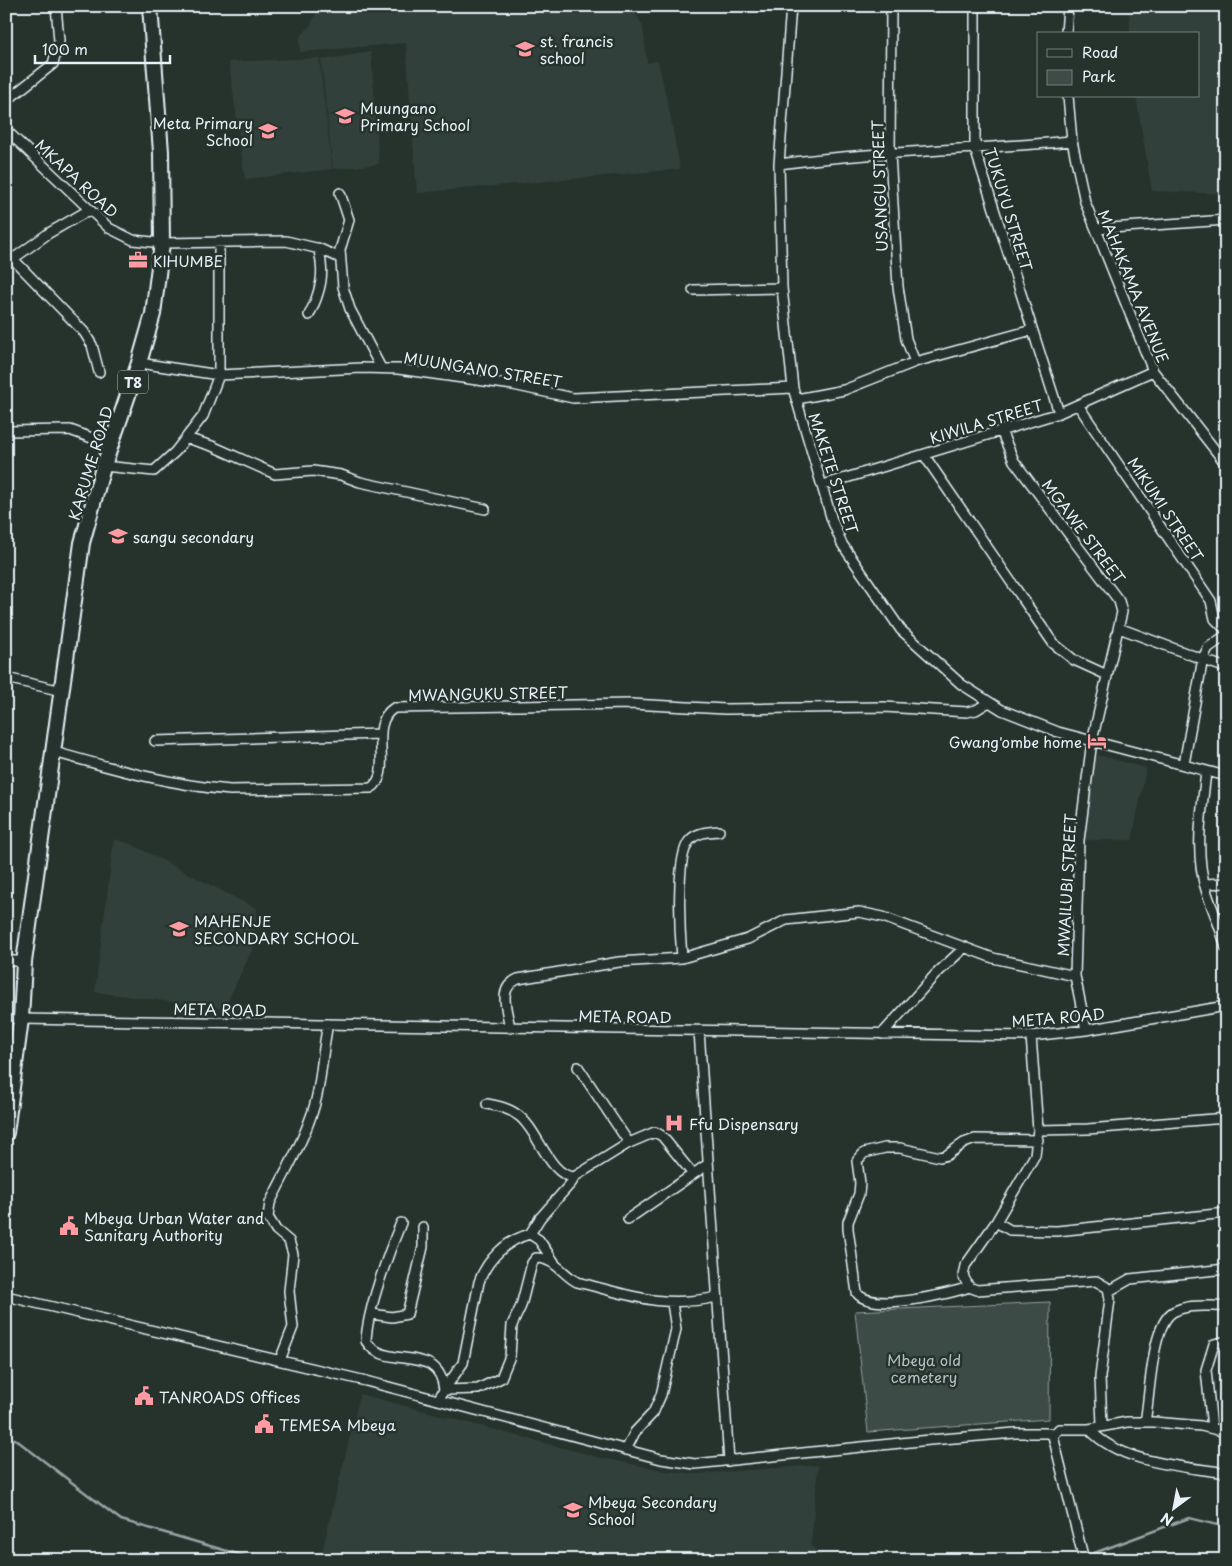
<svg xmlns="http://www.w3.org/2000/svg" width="1232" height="1566" font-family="'Playpen Sans',sans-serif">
  <rect width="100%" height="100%" fill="#26332d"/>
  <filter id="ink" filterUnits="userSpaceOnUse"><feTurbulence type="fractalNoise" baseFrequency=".02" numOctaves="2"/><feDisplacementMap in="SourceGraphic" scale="10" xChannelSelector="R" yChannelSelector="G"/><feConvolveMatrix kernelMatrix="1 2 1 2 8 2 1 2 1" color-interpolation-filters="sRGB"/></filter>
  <g filter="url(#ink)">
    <path fill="#333f3a" d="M319 6H632L643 27 647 63 658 61 670 114 680 169 417 193 406 43 300 52V37L311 25Z
      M1129 6H1226V194L1152 191 1136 96H1198V34H1130Z
      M371 52 379 164 333 169 321 60Z
      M319 58 332 169 245 179 229 62Z
      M1094 754 1146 768 1132 840H1085Z
      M114 839 131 844 257 909 253 948 224 1009 95 992Z
      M360 1394 597 1457 666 1471 697 1474 818 1465 811 1546 827 1560H326L321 1557Z"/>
    <path fill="#3e4b47" stroke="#939ea0" d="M1050 1302 1049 1419 868 1432 855 1311Z"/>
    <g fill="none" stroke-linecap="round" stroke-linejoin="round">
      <path stroke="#98a3a5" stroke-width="2.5" d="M6 1440 15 1439 121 1520 258 1560
        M1086 1556 1189 1518 1226 1527"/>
      <g stroke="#e8f1f8" stroke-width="12">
        <path id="minor" d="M791 6 779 164 782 288 793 388 832 520 842 544 901 630 961 684 1002 710 1058 732 1226 776
          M891 6 890 154 898 287 906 339 915 362
          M975 6V149L1059 413
          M1066 34 1068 6
          M1068 96 1072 141 1085 202 1153 371 1226 464
          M6 101 53 64 59 41 56 6
          M6 130 109 228 133 240 162 243 286 241 320 249 340 258
          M779 164C876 151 974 150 1072 141
          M340 193 349 220 340 250 343 287 350 309 381 368
          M1096 229 1226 220
          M6 255 12 258 17 256 49 233 89 210
          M11 257 84 332 92 345 99 372
          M693 290 782 288
          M309 315C320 293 326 273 318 248
          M139 363 219 375 362 368 398 369 513 385 573 398 793 388
          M797 399 844 390 915 362 1032 330
          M1078 405 1211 601 1215 619 1226 630
          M6 431 70 430 111 445
          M1001 431 1014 461 1119 601 1122 612 1092 741 1079 840 1075 976 1086 1030
          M186 438 212 446 275 474 313 471 341 475 360 482 485 509
          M924 455 1053 643 1074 660 1107 675
          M103 466 154 471 175 452 203 416 219 375V241
          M823 485 1059 413 1153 371
          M1119 628 1226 668
          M6 678 62 691
          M155 741 381 734
          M54 752C111 768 170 785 230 790L371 788C395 773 366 725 394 708L631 704 725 709 884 707 967 712 976 710 989 702
          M1184 764 1203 658 1208 648 1226 635
          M1206 772C1202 810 1194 852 1206 890 1212 909 1221 928 1226 948
          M1204 884 1226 883
          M682 958C680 935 675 855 690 840 697 832 709 832 719 831
          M6 960 24 962
          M21 1019 1031 1036 1086 1030 1226 1006
          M510 1028C507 1009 497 988 518 979L619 962 682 958 748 939 786 920 859 912 883 917 993 958 1075 976
          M699 1031 729 1461
          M882 1034 935 975 965 947
          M1031 1036 1038 1130 1035 1155 996 1222 965 1266 963 1276 969 1287 977 1290 1096 1281 1108 1288 1110 1299 1100 1377 1102 1425
          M578 1067 629 1143
          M487 1104C498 1106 509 1108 519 1116 538 1130 549 1176 574 1177L629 1143 655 1132 662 1136 692 1173
          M1038 1130 1088 1129 1226 1118
          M628 1219 708 1164
          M996 1222 1010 1230 1057 1231 1226 1213
          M401 1223C389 1251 367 1311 366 1341 385 1372 439 1341 444 1390
          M530 1234 540 1218 572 1182 574 1177
          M969 1287C949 1294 871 1313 857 1293L848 1229V1222L859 1194 860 1183 857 1161 864 1153 885 1148H900L940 1157 947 1155 964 1143 975 1139 1038 1140
          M1109 1291 1130 1279 1226 1269
          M6 1296 366 1381 661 1459 695 1464 930 1440 1015 1433H1049L1053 1436 1084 1560
          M372 1314 392 1317 407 1314 423 1247V1227
          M280 1360 293 1327 289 1291 293 1254 289 1241 276 1230 268 1217 270 1203C283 1176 300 1148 310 1119 322 1089 321 1056 328 1024
          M444 1390 463 1363 479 1282C487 1260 506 1240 530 1234L539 1240 554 1262
          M438 1400 444 1390 478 1389 501 1378 510 1356 512 1325 521 1306 532 1263 536 1258C555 1258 562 1274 577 1282 630 1295 661 1309 717 1297
          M1145 1422C1150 1398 1151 1325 1173 1312 1189 1303 1209 1307 1226 1306
          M1212 1428 1206 1370 1214 1344 1226 1341
          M1089 1429C1121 1464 1182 1466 1226 1473
          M1053 1436 1059 1429H1089L1127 1422H1154L1201 1426 1226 1432
          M626 1450 635 1432 653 1413 661 1395 676 1329 672 1303"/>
      </g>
      <g stroke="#e8f1f8" stroke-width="18">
        <path id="highway" d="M6 1133 21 1019 24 962 82 543 102 471 139 363 153 314 162 243 161 152 150 6"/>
      </g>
      <use href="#minor" stroke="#26332d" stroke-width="9"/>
      <use href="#highway" stroke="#26332d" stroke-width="14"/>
    </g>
  </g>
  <defs>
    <g id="school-bare" transform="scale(1.5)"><path d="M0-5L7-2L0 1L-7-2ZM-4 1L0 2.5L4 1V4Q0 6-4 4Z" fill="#ff9aa2" stroke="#26332d" stroke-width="2.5" paint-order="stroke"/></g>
    <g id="office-bare" transform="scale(1.5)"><path d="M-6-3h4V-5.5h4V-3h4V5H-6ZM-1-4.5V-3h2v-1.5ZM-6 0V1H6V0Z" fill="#ff9aa2" stroke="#26332d" stroke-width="2.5" paint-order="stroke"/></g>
    <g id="hotel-bare" transform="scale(1.5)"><path d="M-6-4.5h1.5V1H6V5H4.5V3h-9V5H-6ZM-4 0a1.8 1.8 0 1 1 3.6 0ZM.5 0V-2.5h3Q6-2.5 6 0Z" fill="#ff9aa2" stroke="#26332d" stroke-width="2.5" paint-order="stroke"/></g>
    <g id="hospital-bare" transform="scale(1.5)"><path d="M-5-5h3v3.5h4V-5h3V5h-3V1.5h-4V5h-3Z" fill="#ff9aa2" stroke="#26332d" stroke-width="2.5" paint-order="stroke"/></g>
    <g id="civic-bare" transform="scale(1.5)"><path d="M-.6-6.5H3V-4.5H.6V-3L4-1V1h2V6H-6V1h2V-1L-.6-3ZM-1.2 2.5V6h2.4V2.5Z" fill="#ff9aa2" stroke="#26332d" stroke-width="2.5" paint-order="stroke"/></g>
  </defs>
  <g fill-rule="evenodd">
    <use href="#school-bare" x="525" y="49"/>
    <use href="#school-bare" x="345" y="116"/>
    <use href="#school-bare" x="268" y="131"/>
    <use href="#office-bare" x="138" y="260"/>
    <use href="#school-bare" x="118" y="536"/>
    <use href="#hotel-bare" x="1097" y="741"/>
    <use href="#school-bare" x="179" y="929"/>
    <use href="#hospital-bare" x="674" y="1123"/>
    <use href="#civic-bare" x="69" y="1226"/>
    <use href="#civic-bare" x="144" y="1396"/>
    <use href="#civic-bare" x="264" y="1424"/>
    <use href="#school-bare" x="573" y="1510"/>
  </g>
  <g text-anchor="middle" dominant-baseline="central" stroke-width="5" stroke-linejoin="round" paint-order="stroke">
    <rect fill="#26332d" stroke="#aeb8bb" stroke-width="1" x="118" y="370.5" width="30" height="23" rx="4"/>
    <g font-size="14" font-weight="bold" fill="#e8f1f8">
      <text x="133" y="382">T8</text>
    </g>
    <g font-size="15" fill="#e8f1f8" stroke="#26332d" text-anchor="start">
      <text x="540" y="40">st. francis<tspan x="540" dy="17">school</tspan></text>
      <text x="360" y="107">Muungano<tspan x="360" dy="17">Primary School</tspan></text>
      <text x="253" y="122" text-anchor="end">Meta Primary<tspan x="253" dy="17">School</tspan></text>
      <text x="153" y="260">KIHUMBE</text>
      <text x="133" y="536">sangu secondary</text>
      <text x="1082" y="741" text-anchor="end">Gwang'ombe home</text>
      <text x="194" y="920">MAHENJE<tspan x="194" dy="17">SECONDARY SCHOOL</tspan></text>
      <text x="689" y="1123">Ffu Dispensary</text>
      <text x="84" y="1217">Mbeya Urban Water and<tspan x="84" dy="17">Sanitary Authority</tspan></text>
      <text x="159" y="1396">TANROADS Offices</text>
      <text x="279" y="1424">TEMESA Mbeya</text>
      <text x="588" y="1501">Mbeya Secondary<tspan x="588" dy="17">School</tspan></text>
    </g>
    <g font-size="15" fill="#e8f1f8" stroke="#26332d">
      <text transform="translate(77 178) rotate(43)">MKAPA ROAD</text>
      <text transform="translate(879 186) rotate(-92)">USANGU STREET</text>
      <text transform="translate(1009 209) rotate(73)">TUKUYU STREET</text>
      <text transform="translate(1134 286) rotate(68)">MAHAKAMA AVENUE</text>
      <text transform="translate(483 369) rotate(9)">MUUNGANO STREET</text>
      <text transform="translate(986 421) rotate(-17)">KIWILA STREET</text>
      <text transform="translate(90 463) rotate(-73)">KARUME ROAD</text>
      <text transform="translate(834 473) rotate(72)">MAKETE STREET</text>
      <text transform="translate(1166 509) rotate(56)">MIKUMI STREET</text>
      <text transform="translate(1084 531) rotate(53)">MGAWE STREET</text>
      <text transform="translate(488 693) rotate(-1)">MWANGUKU STREET</text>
      <text transform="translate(1066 885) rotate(-87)">MWAILUBI STREET</text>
      <text transform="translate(220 1009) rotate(1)">META ROAD</text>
      <text transform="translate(625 1016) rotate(1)">META ROAD</text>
      <text transform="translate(1058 1017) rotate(-5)">META ROAD</text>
    </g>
    <g font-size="15" fill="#b5bfc3" stroke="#26332d">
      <text x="924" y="1359">Mbeya old<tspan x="924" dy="17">cemetery</tspan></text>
    </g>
  </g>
  <rect width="1232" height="1566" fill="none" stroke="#26332d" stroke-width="25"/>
  <rect x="12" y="12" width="1207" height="1541" fill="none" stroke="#e8f1f8" stroke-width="2" filter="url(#ink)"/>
  <rect x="1037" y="32" width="162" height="65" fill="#26332d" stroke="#747f7e"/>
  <rect x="1047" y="49" width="25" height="8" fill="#26332d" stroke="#747f7e"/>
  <text x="1082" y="58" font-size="15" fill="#e8f1f8">Road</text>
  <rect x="1047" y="70" width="25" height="15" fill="#3e4b47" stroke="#747f7e"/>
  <text x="1082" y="82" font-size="15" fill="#e8f1f8">Park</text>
  <g transform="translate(1174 1508) rotate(212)" stroke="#26332d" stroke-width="4" paint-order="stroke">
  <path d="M0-4L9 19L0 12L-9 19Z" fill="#e8f1f8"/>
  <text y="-8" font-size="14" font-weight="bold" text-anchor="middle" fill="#e8f1f8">N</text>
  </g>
  <path d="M35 55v8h135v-8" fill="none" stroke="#e8f1f8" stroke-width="2.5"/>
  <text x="42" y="55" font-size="15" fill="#e8f1f8" stroke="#26332d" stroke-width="4" paint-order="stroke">100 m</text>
</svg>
